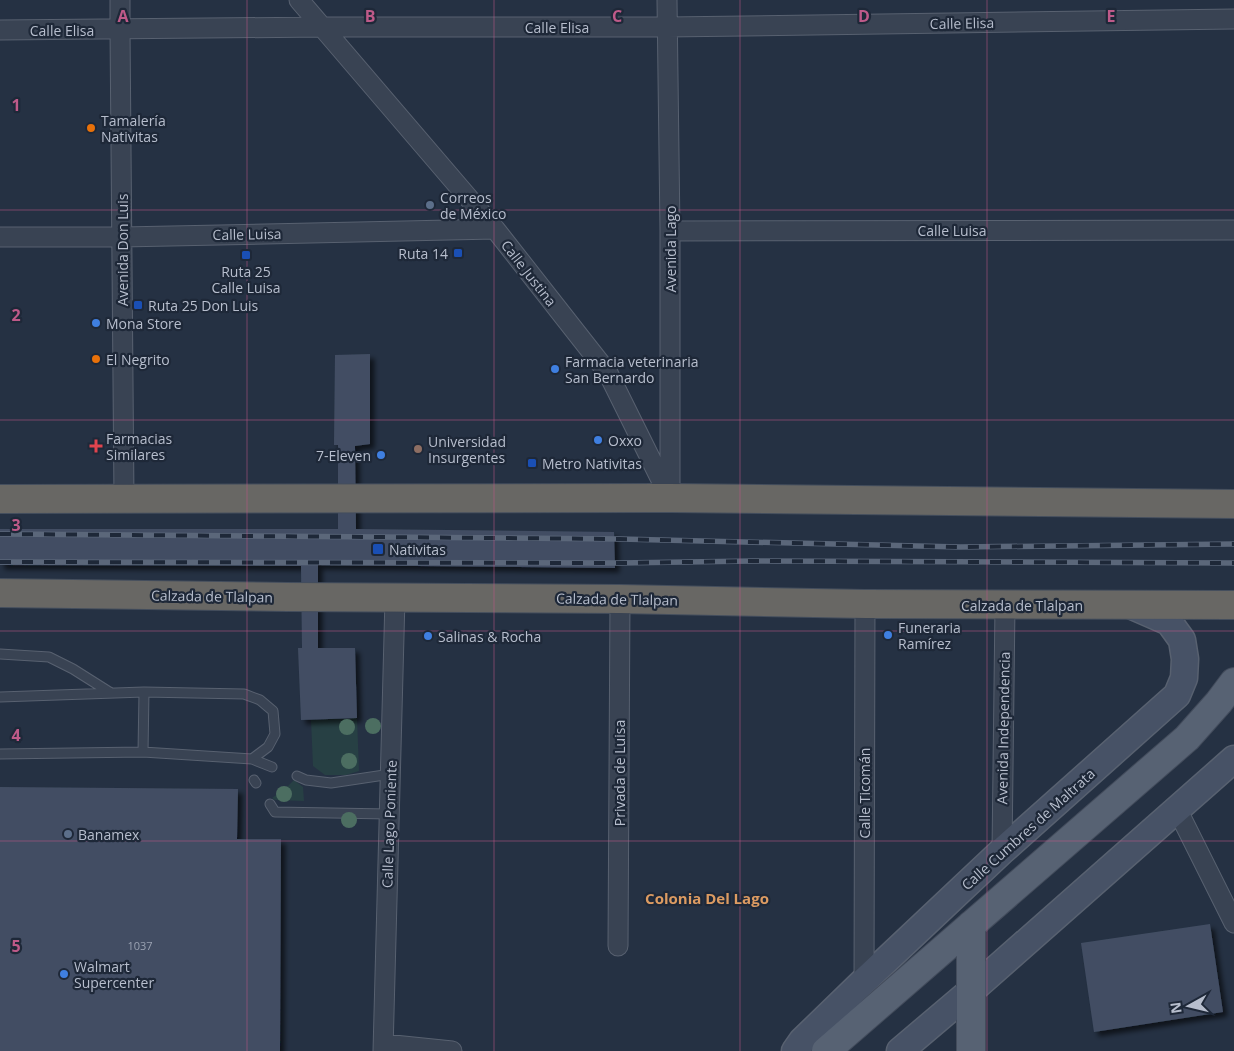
<svg xmlns="http://www.w3.org/2000/svg" width="1234" height="1051" font-family="'Open Sans',sans-serif">
  <defs>
    <filter id="shadow"><feDropShadow dx="4.5" dy="4.5" stdDeviation="2.5" flood-color="#0009"/></filter>
  </defs>
  <rect width="100%" height="100%" fill="#253143"/>
  <path fill="#274044" d="M357 718 359 771 346 775H325L313 766 311 720Z
    M294 780 303 787 304 801 275 800 272 798 286 788Z"/>
  <path fill="#424e63" filter="url(#shadow)" d="M370 354V444L355 446 356 529 614 532 615 568 318 565V648H355L357 718 301 720 298 648H302L301 566 0 565V529H338V445H334L335 355Z
    M0 787 238 789 237 839H281L280 1051H0Z
    M1210 924 1223 1012 1094 1032 1081 943Z"/>
  <g fill="none" stroke-linecap="round" stroke-linejoin="round">
    <g stroke="#586170" stroke-width="11">
      <path id="service" d="M0 654 49 657 73 669 111 693
        M0 697 144 692 244 694 260 700 273 711 275 734 268 747 252 759 143 752 0 754
        M143 752 144 692
        M252 759 272 767
        M297 776 306 780 331 783 391 774
        M254 780 256 783
        M270 804 275 812 389 814"/>
    </g>
    <g stroke="#586170" stroke-width="21">
      <path id="minor" d="M120 0V30L124 499
        M299 0 495 229 608 373 670 498
        M667 0 670 231V495
        M0 30 323 27H667L1234 19
        M670 231 1234 230
        M0 237H122L495 229
        M1177 809 1234 923
        M1002 851 1005 605
        M618 946 620 599
        M864 981 865 604
        M384 1044 452 1051
        M383 1051 395 598"/>
    </g>
    <g stroke="#586170" stroke-width="29">
      <path id="secondary" d="M795 1051 802 1041 864 981 1002 851 1177 695 1184 678 1185 659 1182 640 1169 622 1130 605
        M900 1051 972 990 1234 759"/>
    </g>
    <g stroke="#434c5c" stroke-width="30">
      <path id="primary" d="M971 925V1051
        M826 1051 1187 738 1219 702 1234 682"/>
    </g>
    <g stroke="#444e5d" stroke-width="30">
      <path id="trunk" d="M0 499 670 498 1234 504
        M0 593 288 597 620 599 865 604 1234 605"/>
    </g>
    <use href="#service" stroke="#394353" stroke-width="9"/>
    <use href="#minor" stroke="#394353" stroke-width="19"/>
    <use href="#secondary" stroke="#475266" stroke-width="26"/>
    <use href="#primary" stroke="#576273" stroke-width="28"/>
    <use href="#trunk" stroke="#686764" stroke-width="28"/>
    <g stroke="#5b677a" stroke-width="5.5">
      <path id="rail" d="M0 534 620 539 960 547 1234 544
        M0 562 619 563 753 561 1234 563"/>
    </g>
    <use href="#rail" stroke="#1e2838" stroke-width="4" stroke-dasharray="11" stroke-linecap="butt"/>
  </g>
  <g fill="#4c6e61">
    <circle cx="373" cy="726" r="8"/>
    <circle cx="347" cy="727" r="8"/>
    <circle cx="349" cy="761" r="8"/>
    <circle cx="284" cy="794" r="8"/>
    <circle cx="349" cy="820" r="8"/>
  </g>
  <path fill="none" stroke="#be5a89" stroke-width="1" stroke-opacity="0.55" d="M247 0V1051M494 0V1051M740 0V1051M987 0V1051M0 210H1234M0 420H1234M0 631H1234M0 841H1234"/>
  <g fill="#e8710a" stroke="#1e2838" stroke-width="2">
    <circle cx="91" cy="128" r="5"/>
    <circle cx="96" cy="359" r="5"/>
  </g>
  <g fill="#5c6f8a" stroke="#1e2838" stroke-width="2">
    <circle cx="430" cy="205" r="5"/>
    <circle cx="68" cy="834" r="5"/>
  </g>
  <g fill="#1a4fb4" stroke="#1e2838" stroke-width="2">
    <rect x="453" y="248" width="10" height="10" rx="2.5"/>
    <rect x="241" y="250" width="10" height="10" rx="2.5"/>
    <rect x="133" y="300" width="10" height="10" rx="2.5"/>
    <rect x="527" y="458" width="10" height="10" rx="2.5"/>
    <rect x="372" y="543" width="12" height="12" rx="2.5"/>
  </g>
  <g fill="#3f7fe0" stroke="#1e2838" stroke-width="2">
    <circle cx="96" cy="323" r="5"/>
    <circle cx="555" cy="369" r="5"/>
    <circle cx="598" cy="440" r="5"/>
    <circle cx="381" cy="455" r="5"/>
    <circle cx="888" cy="635" r="5"/>
    <circle cx="428" cy="636" r="5"/>
    <circle cx="64" cy="974" r="5"/>
  </g>
  <path fill="#e0444e" stroke="#1e2838" stroke-width="2" d="M93.5 438.5h5v5h5v5h-5v5h-5v-5h-5v-5h5z"/>
  <circle fill="#8d6e63" stroke="#1e2838" stroke-width="2" cx="418" cy="449" r="5"/>
  <g text-anchor="middle" dominant-baseline="central" stroke-width="4.5" stroke-linejoin="round" paint-order="stroke">
    <g font-size="11" fill="#9aa2b2">
      <text x="140" y="945">1037</text>
    </g>
    <g font-size="14" fill="#b7becd" stroke="#1e2838">
      <text transform="translate(962 23) rotate(-1)">Calle Elisa</text>
      <text x="557" y="27">Calle Elisa</text>
      <text x="62" y="30">Calle Elisa</text>
      <text x="952" y="230">Calle Luisa</text>
      <text transform="translate(247 234) rotate(-1)">Calle Luisa</text>
      <text transform="translate(670 249) rotate(-90)">Avenida Lago</text>
      <text transform="translate(122 250) rotate(-90)">Avenida Don Luis</text>
      <text transform="translate(529 273) rotate(52)">Calle Justina</text>
      <text transform="translate(212 596) rotate(1)">Calzada de Tlalpan</text>
      <text transform="translate(617 599) rotate(1)">Calzada de Tlalpan</text>
      <text x="1022" y="605">Calzada de Tlalpan</text>
      <text transform="translate(1003 728) rotate(-89)">Avenida Independencia</text>
      <text transform="translate(619 773) rotate(-90)">Privada de Luisa</text>
      <text transform="translate(864 793) rotate(-90)">Calle Ticomán</text>
      <text transform="translate(389 824) rotate(-88)">Calle Lago Poniente</text>
      <text transform="translate(1028 829) rotate(-42)">Calle Cumbres de Maltrata</text>
    </g>
    <g font-size="14" fill="#b7becd" stroke="#1e2838" text-anchor="start">
      <text x="101" y="120">Tamalería<tspan x="101" dy="16">Nativitas</tspan></text>
      <text x="440" y="197">Correos<tspan x="440" dy="16">de México</tspan></text>
      <text x="448" y="253" text-anchor="end">Ruta 14</text>
      <text x="246" y="271" text-anchor="middle">Ruta 25<tspan x="246" dy="16">Calle Luisa</tspan></text>
      <text x="148" y="305">Ruta 25 Don Luis</text>
      <text x="106" y="323">Mona Store</text>
      <text x="106" y="359">El Negrito</text>
      <text x="565" y="361">Farmacia veterinaria<tspan x="565" dy="16">San Bernardo</tspan></text>
      <text x="106" y="438">Farmacias<tspan x="106" dy="16">Similares</tspan></text>
      <text x="608" y="440">Oxxo</text>
      <text x="428" y="441">Universidad<tspan x="428" dy="16">Insurgentes</tspan></text>
      <text x="371" y="455" text-anchor="end">7-Eleven</text>
      <text x="542" y="463">Metro Nativitas</text>
      <text x="389" y="549">Nativitas</text>
      <text x="898" y="627">Funeraria<tspan x="898" dy="16">Ramírez</tspan></text>
      <text x="438" y="636">Salinas &amp; Rocha</text>
      <text x="78" y="834">Banamex</text>
      <text x="74" y="966">Walmart<tspan x="74" dy="16">Supercenter</tspan></text>
    </g>
    <g font-size="15" font-weight="bold" fill="#dc9b62" stroke="#1e2838">
      <text x="707" y="898">Colonia Del Lago</text>
    </g>
  </g>
  <g font-size="16" text-anchor="middle" font-weight="bold" fill="#be5a89" stroke="#1e2838" stroke-width="4.5" stroke-linejoin="round" paint-order="stroke">
    <text x="123" y="22">A</text>
    <text x="370" y="22">B</text>
    <text x="617" y="22">C</text>
    <text x="864" y="22">D</text>
    <text x="1111" y="22">E</text>
    <text x="16" y="111">1</text>
    <text x="16" y="321">2</text>
    <text x="16" y="531">3</text>
    <text x="16" y="741">4</text>
    <text x="16" y="952">5</text>
  </g>
  <g transform="translate(1189 1006) rotate(262)" stroke="#1e2838" stroke-width="4" paint-order="stroke">
  <path d="M0-4L9 19L0 12L-9 19Z" fill="#b7becd"/>
  <text y="-8" font-size="14" font-weight="bold" text-anchor="middle" fill="#b7becd">N</text>
  </g>
</svg>
